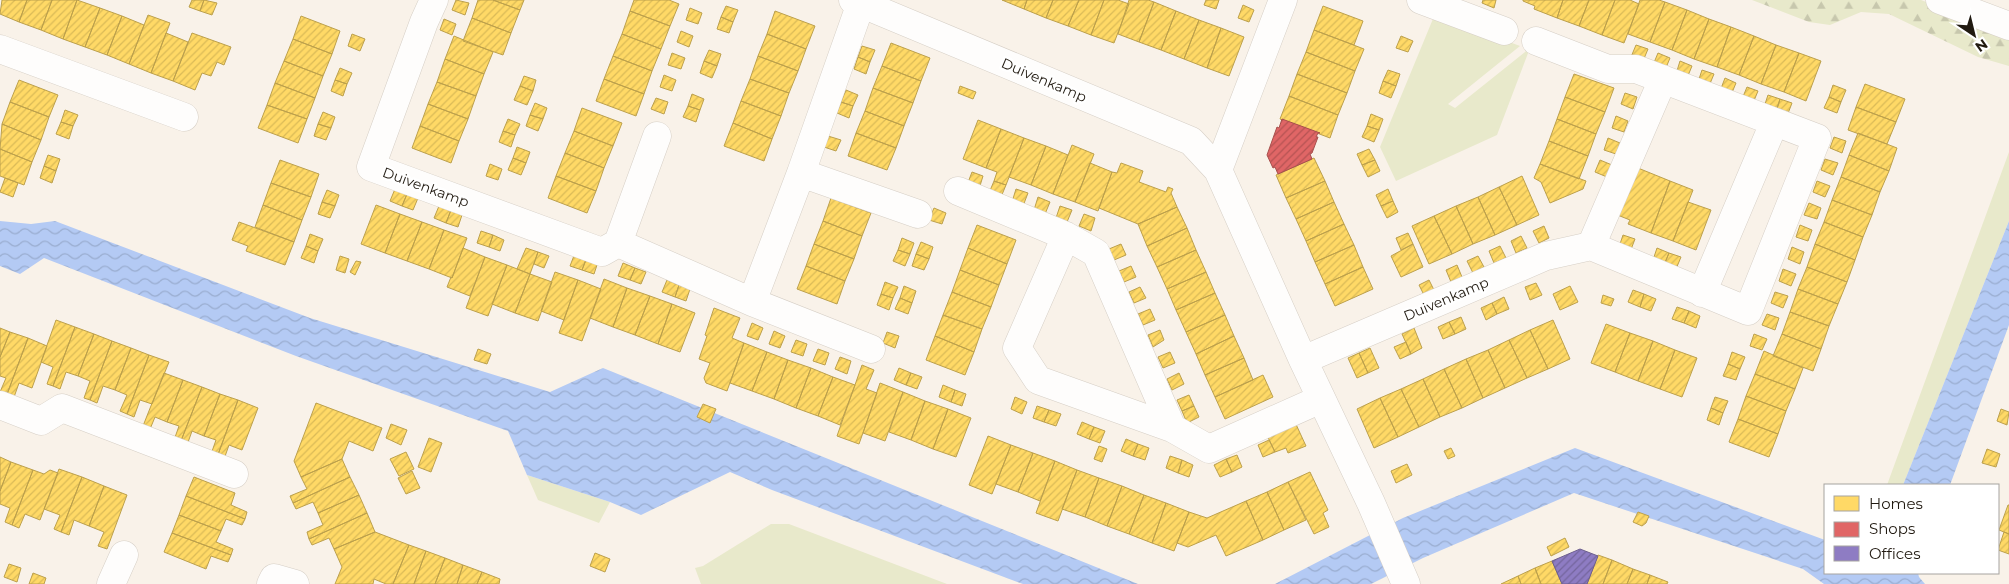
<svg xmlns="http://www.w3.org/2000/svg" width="2009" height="584" font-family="Montserrat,sans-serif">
  <defs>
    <pattern id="forest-firs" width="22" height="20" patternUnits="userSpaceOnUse" patternTransform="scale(1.25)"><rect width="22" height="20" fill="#e8e9cb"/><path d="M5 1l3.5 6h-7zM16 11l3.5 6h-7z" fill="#c7c7ad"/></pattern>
    <pattern id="water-waves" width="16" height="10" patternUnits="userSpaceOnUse" patternTransform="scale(1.25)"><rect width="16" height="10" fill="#b4caf4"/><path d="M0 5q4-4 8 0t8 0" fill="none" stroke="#9aadd0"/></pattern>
    <pattern id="homes-hatch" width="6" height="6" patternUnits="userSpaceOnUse" patternTransform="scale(1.25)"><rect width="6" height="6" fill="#ffd966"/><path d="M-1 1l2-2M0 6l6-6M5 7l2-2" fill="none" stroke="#daba57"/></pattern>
    <pattern id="shops-hatch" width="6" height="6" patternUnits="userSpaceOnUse" patternTransform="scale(1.25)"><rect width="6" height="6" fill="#e06666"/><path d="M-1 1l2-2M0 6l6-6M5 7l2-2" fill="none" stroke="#b55353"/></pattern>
    <pattern id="offices-hatch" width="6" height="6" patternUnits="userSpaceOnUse" patternTransform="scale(1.25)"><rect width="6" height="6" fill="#8e7cc3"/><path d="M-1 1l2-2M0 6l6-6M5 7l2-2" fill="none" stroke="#74659d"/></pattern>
  </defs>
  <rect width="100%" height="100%" fill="#f9f2e9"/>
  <path fill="#e8e9cb" d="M1435 14 1520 46 1448 104 1455 108 1530 48 1497 135 1396 181 1380 147Z
    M2009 152V221L1903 485H1887Z
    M527 475 610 502 599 523 538 500Z
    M771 524H789L947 584H701L695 568 703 566Z"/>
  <path fill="url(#forest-firs)" d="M1752 0H1921L2009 34V66L1978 57 1889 14 1861 12 1830 25 1809 22Z"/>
  <path fill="url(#water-waves)" d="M0 221 31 224 55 221 310 318 550 392 603 368 1138 584H1023L772 490 730 472 641 515 610 502 527 475 508 431 296 356 44 258 20 274 0 266Z
    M2009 221V325L1950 485H1903Z
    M1575 448 1825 540V573H1918L1919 577 1925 584H1824L1803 569 1574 493 1423 558 1371 584H1275L1403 518Z"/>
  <path fill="url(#homes-hatch)" stroke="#bca04c" d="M2 0H27L19 22 0 14Z
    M27 0H52L41 30 19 22Z
    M52 0H77L63 39 41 30Z
    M77 0 100 8 85 47 63 39Z
    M192 0H204L200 11 189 7Z
    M204 0 217 3 212 15 200 11Z
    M456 0 469 3 465 15 452 10Z
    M478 0H493L520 10 511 33 472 18Z
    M493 0H524L520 10Z
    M634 0H669L679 4 670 26 630 11Z
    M1002 0H1027L1024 9Z
    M1027 0H1053L1046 18 1024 9Z
    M1053 0H1079L1068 26 1046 18Z
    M1079 0H1104L1091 35 1068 26Z
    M1104 0H1118L1129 4 1114 43 1091 35Z
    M1129 0H1148L1154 2 1139 42 1118 34Z
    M1206 0H1219L1216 9 1204 5Z
    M1483 0H1496L1494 8 1482 3Z
    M1523 0H1563L1557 18 1534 9 1535 6 1523 1Z
    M1563 0H1589L1579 26 1557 18Z
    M1589 0H1615L1602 35 1579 26Z
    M1615 0H1630L1639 4 1624 43 1602 35Z
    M1640 0H1659L1665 2 1650 42 1628 34Z
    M1154 2 1176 11 1161 50 1139 42Z
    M1665 2 1687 10 1672 50 1650 42Z
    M1243 5 1254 10 1249 22 1238 18Z
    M726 6 738 10 733 22 721 17Z
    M1323 6 1363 21 1354 45 1314 30Z
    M100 8 122 16 107 55 85 47Z
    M690 8 702 13 698 24 686 20Z
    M1687 10 1709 19 1694 59 1672 50Z
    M630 11 670 26 661 49 622 34Z
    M775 11 815 26 806 49 767 34Z
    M1176 11 1199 20 1184 59 1161 50Z
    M148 15 170 23 151 73 129 64Z
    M122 16 144 25 129 64 107 55Z
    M301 16 340 31 332 54 293 39Z
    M721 17 733 22 729 33 717 29Z
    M472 18 511 33 503 55 463 41Z
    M444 19 456 24 452 35 440 30Z
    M1709 19 1731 27 1717 67 1694 59Z
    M1199 20 1221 28 1207 68 1184 59Z
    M1731 27 1754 36 1739 75 1717 67Z
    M1221 28 1244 37 1229 76 1207 68Z
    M1314 30 1364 49 1355 71 1306 52Z
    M681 31 693 36 689 47 677 42Z
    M166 33 188 42 173 81 151 73Z
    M192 33 231 47 224 65 217 62 211 76 202 73 195 90 173 81Z
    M352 34 365 39 360 51 348 46Z
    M622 34 661 49 652 71 613 56Z
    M767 34 806 49 798 71 758 56Z
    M454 36 493 52 484 74 445 59Z
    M1401 36 1413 41 1408 52 1396 48Z
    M1754 36 1776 45 1761 84 1739 75Z
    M293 39 332 54 323 76 284 61Z
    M891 43 930 58 921 81 882 66Z
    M1636 45 1648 49 1643 61 1631 57Z
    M1776 45 1799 53 1784 92 1761 84Z
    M862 46 875 50 870 62 858 57Z
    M709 50 721 54 717 66 704 61Z
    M1306 52 1355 71 1347 93 1297 74Z
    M672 53 685 58 681 69 668 65Z
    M1658 53 1670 58 1665 70 1653 65Z
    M1799 53 1821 61 1806 101 1784 92Z
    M613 56 652 71 644 94 604 79Z
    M758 56 798 71 789 93 750 79Z
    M858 57 870 62 866 74 854 69Z
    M445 59 484 74 476 96 437 82Z
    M284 61 323 76 315 98 275 83Z
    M704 61 717 66 712 78 700 73Z
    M1680 61 1692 66 1687 78 1676 74Z
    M882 66 921 81 913 103 873 88Z
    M340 68 352 73 347 84 335 80Z
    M1388 70 1400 74 1396 86 1383 81Z
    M1702 70 1714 74 1709 86 1698 82Z
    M1297 74 1347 93 1338 115 1289 96Z
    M1574 74 1614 88 1605 112 1565 97Z
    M664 75 676 80 672 91 660 87Z
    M524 76 536 80 533 91 520 86Z
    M1725 78 1736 83 1731 95 1720 91Z
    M604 79 644 94 636 116 596 101Z
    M750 79 789 93 781 116 741 101Z
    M19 80 58 95 49 117 10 102Z
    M335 80 347 84 343 96 331 91Z
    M1383 81 1396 86 1391 98 1379 93Z
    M437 82 476 96 468 119 428 104Z
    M275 83 315 98 307 119 267 105Z
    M1865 84 1905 99 1896 122 1856 107Z
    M1833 85 1846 90 1841 102 1829 97Z
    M520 86 533 91 527 105 514 100Z
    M960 86 976 92 973 99 958 93Z
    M1747 87 1758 91 1753 103 1742 99Z
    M873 88 913 103 904 126 865 111Z
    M846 90 858 95 853 106 841 102Z
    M1625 93 1637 97 1633 109 1621 104Z
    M692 94 704 99 700 110 688 106Z
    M1768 95 1780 99 1776 112 1764 107Z
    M1289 96 1338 115 1330 138 1280 119Z
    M1565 97 1605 112 1596 134 1557 119Z
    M1829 97 1841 102 1837 113 1824 108Z
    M656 98 668 102 664 114 651 109Z
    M1780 99 1792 103 1787 116 1776 112Z
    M741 101 781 116 772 139 733 123Z
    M10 102 49 117 41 140 2 124Z
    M841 102 853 106 849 118 837 113Z
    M535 103 547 108 543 119 530 115Z
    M428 104 468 119 459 141 420 126Z
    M267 105 307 119 298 143 258 128Z
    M688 106 700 110 696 122 683 117Z
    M1856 107 1896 122 1887 144 1848 130Z
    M582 108 622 123 613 146 574 131Z
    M65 110 78 115 73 126 61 122Z
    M865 111 904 126 896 148 856 133Z
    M323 112 335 117 331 128 318 124Z
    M1371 114 1383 119 1379 130 1367 126Z
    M530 115 543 119 538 131 526 126Z
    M1616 116 1628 121 1624 132 1612 128Z
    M508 119 520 124 515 135 503 131Z
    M1557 119 1596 134 1588 156 1549 141Z
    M978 120 1001 129 986 168 963 159Z
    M61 122 73 126 69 139 56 134Z
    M733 123 772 139 764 161 724 146Z
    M2 124 41 140 32 162 0 149Z
    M318 124 331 128 326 140 314 136Z
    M420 126 459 141 451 163 412 148Z
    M1367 126 1379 130 1374 142 1362 137Z
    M1001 129 1024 138 1006 185 994 181 997 172 986 168Z
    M503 131 515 135 511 147 499 142Z
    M574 131 613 146 604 168 565 153Z
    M856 133 896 148 887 170 848 156Z
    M1858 133 1897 148 1889 171 1849 155Z
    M828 136 841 140 836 151 824 147Z
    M1834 137 1846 141 1842 153 1830 148Z
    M1024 138 1046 146 1031 185 1009 177Z
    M1608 138 1620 143 1616 154 1604 150Z
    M1549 141 1588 156 1579 179 1540 164Z
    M1072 145 1094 154 1075 202 1053 194Z
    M1046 146 1068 155 1053 194 1031 185Z
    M517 147 530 152 526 163 513 158Z
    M0 149 32 162 24 185 0 176Z
    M1369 149 1375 160 1362 165 1357 154Z
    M565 153 604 168 596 191 556 176Z
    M48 155 60 159 56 171 44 166Z
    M1849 155 1889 171 1880 192 1841 177Z
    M513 158 526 163 521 175 508 170Z
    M1314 158 1325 181 1286 198 1276 175Z
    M1825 159 1838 163 1833 175 1821 170Z
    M280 160 319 174 311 197 271 183Z
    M1375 160 1380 171 1368 177 1362 165Z
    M1600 160 1612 165 1607 177 1595 172Z
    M1090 163 1112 172 1098 211 1075 202Z
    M1121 163 1143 171 1139 182 1166 192 1168 187 1173 189 1171 193 1177 207 1138 224 1099 208 1112 172 1117 173Z
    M490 164 502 169 498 180 486 176Z
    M1540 164 1586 181 1583 189 1550 203 1541 182 1534 178Z
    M44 166 56 171 52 183 40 178Z
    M1633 166 1670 181 1651 233 1628 224 1630 220 1615 214Z
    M972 172 983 176 979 189 967 185Z
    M556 176 596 191 587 213 548 198Z
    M1522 176 1539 215 1517 225 1499 187Z
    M1841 177 1880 192 1872 215 1832 200Z
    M5 178 18 183 13 197 0 192Z
    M994 181 1006 185 1001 197 989 193Z
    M1325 181 1334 202 1296 219 1286 198Z
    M1670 181 1693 190 1673 241 1651 233Z
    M1817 181 1830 186 1825 197 1813 192Z
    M271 183 311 197 302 220 263 205Z
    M1499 187 1517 225 1495 235 1478 197Z
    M395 189 407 194 402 206 390 201Z
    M1016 189 1028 193 1023 206 1012 202Z
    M1388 189 1393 201 1381 206 1376 195Z
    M327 190 339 195 335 206 322 202Z
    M407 194 418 198 413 210 402 206Z
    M1038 197 1050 202 1045 214 1034 210Z
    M1478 197 1495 235 1473 244 1456 206Z
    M831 198 871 213 862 236 823 221Z
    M1832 200 1872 215 1863 237 1824 222Z
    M1393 201 1398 212 1387 218 1381 206Z
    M322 202 335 206 330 218 318 214Z
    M1334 202 1344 224 1306 241 1296 219Z
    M1688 202 1711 210 1696 250 1673 241Z
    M1809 203 1821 208 1817 219 1804 215Z
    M263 205 302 220 294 242 255 227Z
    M376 205 400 214 385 253 361 244Z
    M439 206 451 210 446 223 434 218Z
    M1060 206 1072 210 1067 222 1056 218Z
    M1456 206 1473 244 1452 254 1434 216Z
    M1177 207 1187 228 1147 246 1138 224Z
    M934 208 946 213 942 224 929 220Z
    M451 210 462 215 458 227 446 223Z
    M400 214 422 222 407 261 385 253Z
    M1084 214 1095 218 1091 231 1079 226Z
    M1434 216 1452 254 1429 264 1412 226Z
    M823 221 862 236 854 259 814 244Z
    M239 222 294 242 285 265 246 251 248 246 232 240Z
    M422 222 444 230 429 269 407 261Z
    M1824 222 1863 237 1855 260 1815 244Z
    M1344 224 1354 245 1315 262 1306 241Z
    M977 225 1016 240 1007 264 968 248Z
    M1800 225 1812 230 1808 241 1796 237Z
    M1544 226 1549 238 1539 243 1533 231Z
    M1187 228 1196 250 1157 267 1147 246Z
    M444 230 467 238 452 278 429 269Z
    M481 231 493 235 489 247 477 243Z
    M1408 233 1413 244 1401 250 1396 238Z
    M310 234 323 239 318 251 306 246Z
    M493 235 504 240 500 251 489 247Z
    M1623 235 1635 239 1630 252 1619 247Z
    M1521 236 1527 248 1516 253 1511 241Z
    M902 238 914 243 910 254 898 250Z
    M921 242 933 247 929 259 916 254Z
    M814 244 854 259 845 281 806 266Z
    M1121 244 1126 255 1114 260 1109 249Z
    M1413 244 1423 267 1401 277 1391 256Z
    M1815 244 1855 260 1847 282 1807 267Z
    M1354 245 1363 267 1325 284 1315 262Z
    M306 246 318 251 314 263 301 258Z
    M1500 246 1506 258 1494 263 1489 251Z
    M1792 247 1804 252 1800 264 1788 259Z
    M463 248 485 257 470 296 447 287 451 277 452 278Z
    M526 248 538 252 530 274 517 269Z
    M968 248 1007 264 999 285 960 270Z
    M1657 248 1669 253 1664 265 1653 260Z
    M898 250 910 254 905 266 893 261Z
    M1196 250 1206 272 1167 289 1157 267Z
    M538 252 549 256 544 268 534 264Z
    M575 253 587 257 582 270 570 266Z
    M1669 253 1681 257 1676 269 1664 265Z
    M916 254 929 259 924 270 912 266Z
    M340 256 349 259 345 273 336 270Z
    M1478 256 1484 267 1473 273 1467 261Z
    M485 257 507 265 488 316 466 308Z
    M587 257 598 262 594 274 582 270Z
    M356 261 361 262 355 275 350 272Z
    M623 263 635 268 630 280 618 276Z
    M507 265 530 274 515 313 492 304Z
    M1457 265 1462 277 1451 282 1446 270Z
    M806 266 845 281 837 304 797 289Z
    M1131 266 1136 277 1124 282 1119 271Z
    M1363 267 1373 289 1335 306 1325 284Z
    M1807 267 1847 282 1838 304 1798 289Z
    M635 268 646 272 641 284 630 280Z
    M1783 269 1796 274 1791 286 1779 281Z
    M960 270 999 285 991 307 952 292Z
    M555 272 578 280 564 320 541 311Z
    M1206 272 1215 293 1176 310 1167 289Z
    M530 274 552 282 538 321 515 313Z
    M604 279 627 288 613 327 590 318Z
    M578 280 601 289 582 341 559 333Z
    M667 280 679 285 675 297 662 292Z
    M1429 280 1434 290 1424 295 1419 285Z
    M885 282 898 287 893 298 881 294Z
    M1536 283 1542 295 1530 300 1525 287Z
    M679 285 690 289 686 301 675 297Z
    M904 286 916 291 912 303 900 298Z
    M1570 286 1578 302 1560 310 1553 294Z
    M1140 287 1146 298 1134 303 1129 292Z
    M627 288 650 296 635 335 613 327Z
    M1798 289 1838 304 1829 326 1790 312Z
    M1633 290 1644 294 1640 307 1628 302Z
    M952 292 991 307 982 329 943 315Z
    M1775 292 1788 296 1783 308 1771 303Z
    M1215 293 1225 315 1186 332 1176 310Z
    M881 294 893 298 889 310 877 305Z
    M1644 294 1656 299 1651 311 1640 307Z
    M1603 295 1614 299 1611 306 1601 303Z
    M650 296 672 304 658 344 635 335Z
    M1504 297 1509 309 1497 314 1492 303Z
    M900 298 912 303 908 314 895 309Z
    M1492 303 1497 314 1486 320 1481 308Z
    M672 304 695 313 680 352 658 344Z
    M1677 307 1689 311 1684 323 1672 319Z
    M714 308 740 318 732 338 744 343 727 391 706 383 704 378 710 363 699 359 707 336 705 335Z
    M1150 309 1155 320 1143 325 1138 314Z
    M1689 311 1700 316 1696 328 1684 323Z
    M1790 312 1829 326 1821 349 1782 334Z
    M1767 314 1779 318 1775 330 1762 325Z
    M943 315 982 329 974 352 935 336Z
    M1225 315 1234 336 1196 354 1186 332Z
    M1461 317 1466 329 1455 334 1449 322Z
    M56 320 75 327 53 386 47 384 53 367 41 362Z
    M1553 320 1570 359 1548 369 1530 330Z
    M1449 322 1455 334 1443 339 1438 327Z
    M752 323 763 328 758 340 747 336Z
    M1606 324 1630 333 1615 372 1591 363Z
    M75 327 94 334 78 376 66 372 60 389 53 386Z
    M0 328 10 332 0 357Z
    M1414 328 1422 348 1411 354 1402 334Z
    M1160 330 1164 340 1153 347 1148 335Z
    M1530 330 1548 369 1527 378 1509 340Z
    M774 331 785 336 780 348 769 344Z
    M10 332 28 338 6 397 0 392 6 378 0 376V357Z
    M887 332 899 336 895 348 883 343Z
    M1630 333 1653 341 1638 381 1615 372Z
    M94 334 112 341 90 400 84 398 90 381 78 376Z
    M1754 334 1767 339 1762 350 1750 346Z
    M1782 334 1821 349 1813 371 1773 356Z
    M935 336 974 352 965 375 926 360Z
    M1234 336 1244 358 1205 375 1196 354Z
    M28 338 47 346 32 388 19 383 13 400 6 397Z
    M796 340 807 344 803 356 791 352Z
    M1509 340 1527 378 1505 388 1488 350Z
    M112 341 131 348 115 390 103 386 97 403 90 400Z
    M1653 341 1675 350 1660 389 1638 381Z
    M1406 342 1411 354 1400 359 1394 347Z
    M744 343 767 352 752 391 730 383Z
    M131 348 149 355 127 414 120 411 127 395 115 390Z
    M1370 348 1379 368 1368 373 1359 353Z
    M478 349 491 354 487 364 474 360Z
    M818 349 829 353 825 365 813 361Z
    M1488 350 1505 388 1483 398 1466 359Z
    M1675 350 1697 358 1682 397 1660 389Z
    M1764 351 1803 368 1795 389 1755 374Z
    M767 352 788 360 774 399 752 391Z
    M1170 352 1175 363 1163 368 1158 357Z
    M1732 352 1745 357 1740 369 1728 364Z
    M1359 353 1368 373 1357 378 1348 358Z
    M149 355 169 362 152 404 140 400 134 417 127 414Z
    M840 357 851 361 847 374 835 369Z
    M1244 358 1253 380 1215 397 1205 375Z
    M1466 359 1483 398 1462 408 1444 369Z
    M788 360 811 368 796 408 774 399Z
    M1728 364 1740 369 1736 380 1723 376Z
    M862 365 874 370 866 389 877 393 859 444 837 436Z
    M811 368 833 377 818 416 796 408Z
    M899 368 911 373 906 385 894 380Z
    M1444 369 1462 408 1440 417 1423 379Z
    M164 373 183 380 167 422 155 417 148 434 141 431Z
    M911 373 922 377 917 389 906 385Z
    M1179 373 1184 384 1172 390 1167 379Z
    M1755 374 1795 389 1786 411 1746 396Z
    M1263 375 1273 397 1225 419 1215 397Z
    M833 377 855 385 840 425 818 416Z
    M1423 379 1440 417 1419 427 1401 389Z
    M183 380 202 387 179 446 173 443 179 426 167 422Z
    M880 383 903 392 885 441 863 433Z
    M943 385 955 390 951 402 939 397Z
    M202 387 220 394 204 436 192 431 186 448 179 446Z
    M1401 389 1419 427 1398 437 1380 398Z
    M955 390 966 394 962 406 951 402Z
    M903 392 925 401 911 440 889 432Z
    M220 394 238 400 216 460 210 457 216 440 204 436Z
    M1189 395 1194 406 1182 411 1177 400Z
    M1746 396 1786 411 1778 434 1738 419Z
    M1015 397 1027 402 1022 414 1011 409Z
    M1715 397 1728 401 1723 413 1711 408Z
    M1380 398 1398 437 1374 448 1357 409Z
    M238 400 258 408 242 450 229 445 223 462 216 460Z
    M925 401 948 409 933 449 911 440Z
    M316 403 382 428 373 451 349 441 342 459 301 477 294 461Z
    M703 404 716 409 710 423 697 417Z
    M1037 406 1049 410 1044 422 1033 418Z
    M1194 406 1199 417 1187 423 1182 411Z
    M1711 408 1723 413 1719 425 1707 420Z
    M948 409 971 418 956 457 933 449Z
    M2001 409 2009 412 2007 425 1997 421Z
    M1049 410 1061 414 1056 426 1044 422Z
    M1738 419 1778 434 1769 457 1729 442Z
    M1294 420 1306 446 1288 453 1286 448 1275 452 1266 433Z
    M1082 422 1094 427 1089 439 1077 434Z
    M391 424 407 430 401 445 386 438Z
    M1094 427 1105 431 1100 443 1089 439Z
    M988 436 1011 445 992 494 969 485Z
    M429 438 442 443 431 472 418 467Z
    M1126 439 1138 444 1133 456 1121 451Z
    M1269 440 1275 452 1263 457 1258 445Z
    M1138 444 1149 448 1145 460 1133 456Z
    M1011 445 1033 453 1018 492 996 484Z
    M1099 446 1107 449 1102 462 1094 459Z
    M1451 448 1455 456 1448 459 1444 451Z
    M1987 449 2000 454 1996 467 1982 463Z
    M406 452 414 469 399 476 390 459Z
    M1033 453 1055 461 1040 501 1018 492Z
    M1237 455 1242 467 1232 472 1226 459Z
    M1170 456 1182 460 1178 473 1166 468Z
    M0 457 11 462 0 491Z
    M342 459 350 477 293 503 290 496 307 489 301 477Z
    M1226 459 1232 472 1220 477 1214 465Z
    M1182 460 1193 465 1189 477 1178 473Z
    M1055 461 1077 470 1058 521 1036 513Z
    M11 462 33 470 12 525 5 522 10 508 0 504V491Z
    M1407 464 1412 475 1396 483 1391 471Z
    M59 469 82 477 61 532 54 529 60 515 44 509Z
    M33 470 44 474 50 470 58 473 40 520 25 514 19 528 12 525Z
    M1077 470 1099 478 1085 517 1062 509Z
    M412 471 420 488 406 494 398 478Z
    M1310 472 1328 510 1323 513 1329 527 1314 534 1288 482Z
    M82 477 104 486 89 526 74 520 69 535 61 532Z
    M194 477 235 493 231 505 247 512 245 519 186 496Z
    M350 477 359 495 318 513 313 502 296 509 293 503Z
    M1099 478 1122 486 1107 526 1085 517Z
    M1288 482 1306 520 1284 530 1267 492Z
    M104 486 127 495 107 549 98 546 104 532 89 526Z
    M1122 486 1144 495 1129 534 1107 526Z
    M1267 492 1284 530 1263 540 1246 501Z
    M359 495 367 513 309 539 307 532 323 525 318 513Z
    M1144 495 1166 503 1152 543 1129 534Z
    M186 496 245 519 242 525 226 519 221 531 179 515Z
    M1246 501 1263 540 1226 556 1216 535 1188 547 1177 543 1189 512 1207 518Z
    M1166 503 1189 512 1174 551 1152 543Z
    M2008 505H2009V534L1999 530Z
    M1638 512 1649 516 1646 523 1642 526 1633 522Z
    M367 513 375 532 334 549 329 538 312 545 309 539Z
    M179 515 221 531 216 542 233 549 231 555 172 533Z
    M375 532 409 545 393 584H386L374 579 373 584H335L342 567 334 549Z
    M2004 532 2009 534V554L1998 550Z
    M172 533 231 555 228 562 211 556 206 569 164 552Z
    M1565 538 1569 547 1551 556 1547 547Z
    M409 545 426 551 414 584H393Z
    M426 551 445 558 435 584H414Z
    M595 553 610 559 605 572 590 566Z
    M1598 555 1612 560 1603 584H1587Z
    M445 558 463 565 457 584H435Z
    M1612 560 1633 569 1627 584H1603Z
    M1552 561 1562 584H1541L1535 568Z
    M9 564 21 568 17 582 4 577Z
    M463 565 482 572 477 584H457Z
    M1535 568 1541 584H1521L1518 576Z
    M1633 569 1650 575 1647 584H1627Z
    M482 572 500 579 499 584H477Z
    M33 573 46 578 44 584H29Z
    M1650 575 1668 582 1667 584H1647Z
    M1518 576 1521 584H1501Z"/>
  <path fill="url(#shops-hatch)" stroke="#a74f4c" d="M1282 119 1320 133H1318L1316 137H1318L1312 153 1310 154 1312 159 1278 174 1275 167 1273 168 1267 155 1277 127 1279 128Z"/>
  <path fill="url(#offices-hatch)" stroke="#6d5f8e" d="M1580 549 1598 556 1587 584H1562L1552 561Z"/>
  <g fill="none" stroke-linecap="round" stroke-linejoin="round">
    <g stroke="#d6cfc6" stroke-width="29">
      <path id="minor" d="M434 0 424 22 371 167 602 252 618 243 752 302 871 349
        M853 0 1191 141 1218 170 1303 360 1371 503 1406 584
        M1421 0 1504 31
        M1940 0 2009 26
        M0 49 184 117
        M1218 170 1283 0
        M801 173 918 214
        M958 191 1066 236 1096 253 1172 428
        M1066 236 1017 348 1038 380 1172 428 1209 449 1321 399
        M618 243 657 136
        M1591 246 1663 79
        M1702 293 1774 123
        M752 302 801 173 861 3
        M1303 360 1546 256 1591 246 1748 311 1817 138 1636 69H1608L1536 41
        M0 405 41 421 62 408 234 474
        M111 584 124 555
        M271 584 274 578 295 584"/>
    </g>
    <use href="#minor" stroke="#fefdfc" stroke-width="28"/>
  </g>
  <g text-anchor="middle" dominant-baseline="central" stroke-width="5" stroke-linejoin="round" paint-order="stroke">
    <g font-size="14" fill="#211a11" stroke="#fff">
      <text transform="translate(1044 80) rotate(23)">Duivenkamp</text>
      <text transform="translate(426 187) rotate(20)">Duivenkamp</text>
      <text transform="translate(1446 299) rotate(-23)">Duivenkamp</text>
    </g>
  </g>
  <rect x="1824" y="484" width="175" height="90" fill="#ffffff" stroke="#a6a3a0"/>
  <rect x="1834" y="496" width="25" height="15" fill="#ffd966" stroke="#a6a3a0"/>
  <text x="1869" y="509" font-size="15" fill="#211a11">Homes</text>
  <rect x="1834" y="522" width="25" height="15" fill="#e06666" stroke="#a6a3a0"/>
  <text x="1869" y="534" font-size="15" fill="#211a11">Shops</text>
  <rect x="1834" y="546" width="25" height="15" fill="#8e7cc3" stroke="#a6a3a0"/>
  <text x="1869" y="559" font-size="15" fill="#211a11">Offices</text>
  <g transform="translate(1974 35) rotate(145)" stroke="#ffffff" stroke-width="4" paint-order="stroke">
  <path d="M0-4L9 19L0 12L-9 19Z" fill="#211a11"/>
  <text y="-8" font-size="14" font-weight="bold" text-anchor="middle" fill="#211a11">N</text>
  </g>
</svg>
